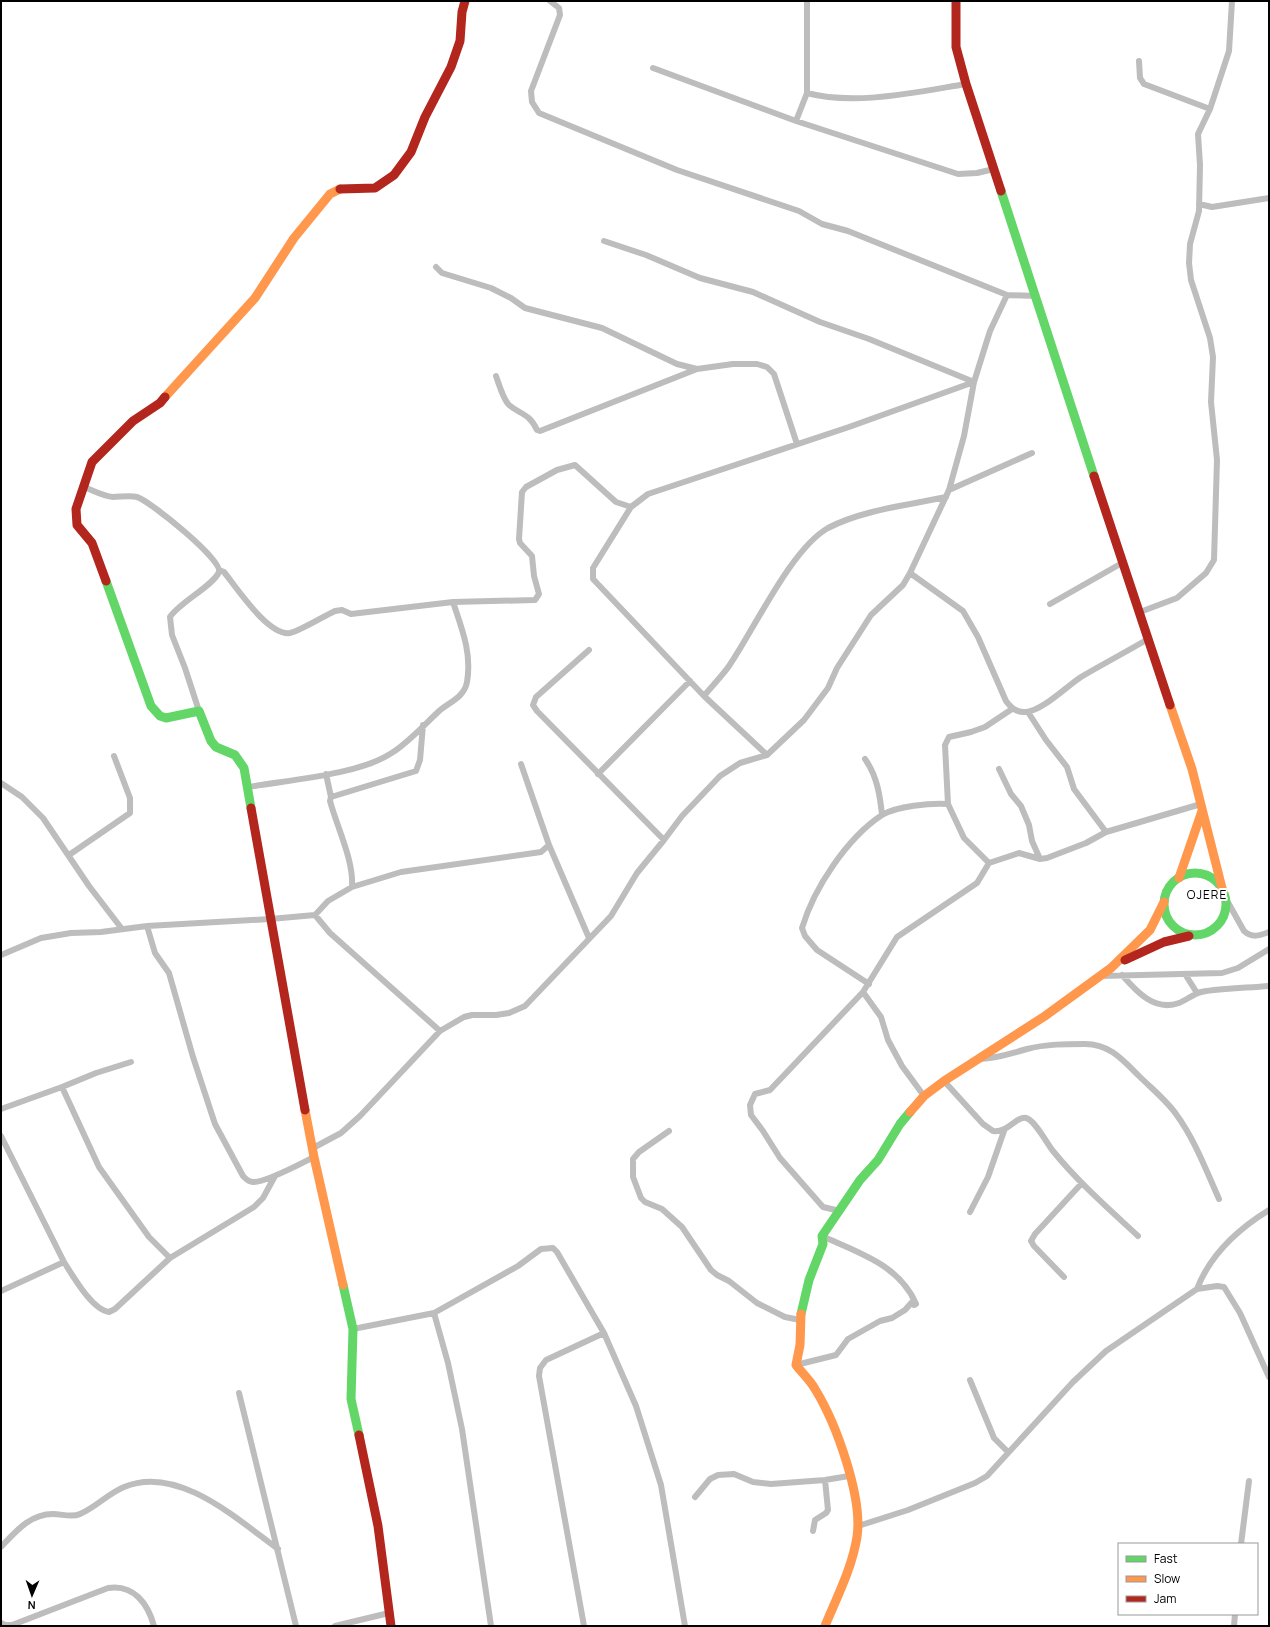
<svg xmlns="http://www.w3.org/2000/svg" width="1270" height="1627" font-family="Manrope,sans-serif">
  <rect width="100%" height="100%" fill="#fff"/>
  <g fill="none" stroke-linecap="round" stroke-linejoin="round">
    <path stroke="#bdbdbd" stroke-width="6" d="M550 1 559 8 560 15 531 91 532 102 539 113 677 170 799 211 822 224 848 231 1007 295 1036 296
      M1139 61 1140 78 1144 84 1210 109
      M653 68 796 121 958 174 977 173 994 169
      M807 93C855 106 917 92 966 84
      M796 121 807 93V1
      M1199 204 1212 207 1269 198
      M604 241 646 255 700 278 753 292 820 322 869 339 974 382
      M436 267 442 273 491 288 511 298 525 308 602 328 677 364 697 369 733 364H757L767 367 774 374 797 444
      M496 376C499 384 503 399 509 405 521 415 529 413 537 430L540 431 697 369
      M84 487C92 490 103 496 113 497 120 497 130 495 137 497 150 501 223 560 219 572 213 586 180 602 170 617L172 635 185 668 199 711
      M949 490 1032 453
      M219 570 224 572C237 588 268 636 290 633 300 631 324 616 335 611L342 610 351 614 453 602 535 600 539 594 534 576 532 556 520 543 519 539 522 492 526 487 557 470 575 465 616 502 631 507
      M910 573 963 611 978 637 1006 701C1011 708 1017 713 1026 712 1042 711 1067 686 1081 677 1103 664 1126 652 1148 639
      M1050 604 1122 563
      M1140 612 1177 598 1206 573 1214 560 1217 460 1211 402 1213 357 1210 338 1191 280 1189 263 1190 244 1199 211 1200 165 1198 134 1210 109 1229 51 1232 1
      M589 650 536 697 533 705 537 711 664 840
      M704 696C712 686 722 676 729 666 755 628 791 549 828 528 862 510 909 505 946 497
      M1028 712 1046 740 1067 767 1074 789 1106 832
      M767 755 704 696 593 579V568L631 507 648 494 849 427 974 382
      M865 759C877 776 880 795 882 815
      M999 769 1011 794 1021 806 1029 825 1032 841 1040 859
      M326 774 331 797
      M598 774 690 681
      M1 783 22 797 43 818 89 886 122 929
      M249 787C288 780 357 775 390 754 407 744 424 725 438 712 449 702 464 698 467 682 472 653 462 629 453 602
      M549 845 589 938
      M69 855 130 813V798L114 756
      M989 863 964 838 948 804 945 745 949 737 971 732 985 727 1012 709
      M352 887C354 861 337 827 330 801L331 797 416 771 420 760 423 725
      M1225 897 1244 931C1252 938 1259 936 1269 932
      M315 915 328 901 352 887 401 872 541 852 549 845 521 764
      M147 926 155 953 169 973 193 1057 215 1124 243 1176C246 1179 248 1182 253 1182 265 1183 302 1163 314 1157
      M1 955 41 938 71 933 101 932 147 926 270 919 315 915 330 933 440 1031
      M1185 974 1197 993
      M1122 975C1136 991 1154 1012 1179 1003 1187 1000 1193 994 1201 992 1223 988 1247 988 1269 986
      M1101 976 1222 973 1238 968 1269 949
      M869 984 817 950 805 936 802 928C814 888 847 838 882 815 897 806 930 803 948 804
      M863 992 881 1017 888 1040 902 1066 924 1096
      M980 1059C1001 1058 1008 1054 1027 1049 1046 1044 1066 1044 1085 1044 1109 1044 1122 1059 1138 1075 1151 1088 1166 1100 1176 1114 1195 1140 1206 1170 1219 1199
      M944 1081 983 1124 993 1131C1008 1133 1016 1116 1026 1118 1035 1120 1047 1144 1053 1151 1078 1182 1109 1209 1138 1236
      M62 1087 96 1073 131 1062
      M1 1109 62 1087 99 1167 149 1237 170 1258
      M669 1131 639 1152 633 1159V1177L641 1198 645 1202 662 1209 682 1227 711 1270 717 1275 729 1281 757 1303 785 1317 800 1320
      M1 1136 64 1262
      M313 1148 341 1133 360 1116 440 1031 464 1017 472 1015H496L509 1013 525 1006 611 916 637 873 664 840 682 816 720 776 740 763 767 755 804 720 828 688 837 668 871 615 903 585 910 573 949 490 964 436 974 382 990 331 1007 295
      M840 1211 823 1207 780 1158 763 1131 751 1115 750 1105 755 1094 770 1090 863 992 897 937 977 883 989 863 1019 853 1040 859 1047 858 1086 843 1106 832 1201 804
      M970 1212 988 1177 1004 1131
      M1064 1277 1034 1246 1031 1241 1035 1234 1082 1183
      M1197 1289C1210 1255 1238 1229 1269 1210
      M1 1291 64 1262C73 1276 92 1310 109 1312L115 1309 170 1258 254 1207 263 1198 275 1176
      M434 1313 518 1266 541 1249 553 1248 557 1252 604 1333 636 1406 661 1485 685 1626
      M353 1329 434 1313 448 1363 462 1429 491 1626
      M796 1365 836 1355 848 1339 880 1321 892 1318 905 1310 913 1301 914 1305 916 1304C900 1265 857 1252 822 1236
      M970 1380 994 1438 1008 1452
      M239 1393 296 1626
      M695 1497 710 1479 718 1475 734 1474 753 1482 771 1484 825 1480 849 1476
      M858 1526 908 1510 975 1483 987 1476 1073 1382 1106 1351 1197 1289 1217 1286 1224 1287 1240 1313 1269 1377
      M813 1531 815 1520 826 1513 828 1510 825 1480
      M1241 1544 1249 1481
      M1 1547C16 1531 30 1514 53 1514 62 1514 72 1518 80 1514 96 1507 109 1493 124 1487 178 1464 238 1520 278 1549
      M1 1623 5 1625H12L108 1588C134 1584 148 1604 154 1626
      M335 1626 389 1613
      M584 1626 539 1376 540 1368 546 1360 604 1333
      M1234 1626 1235 1614"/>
    <path stroke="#63d668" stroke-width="9" d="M1001 191 1094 476
      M106 581 151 706 160 716 166 718 199 711 211 741 216 747 235 755 244 768 251 808
      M1164 904a31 31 0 1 1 62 0a31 31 0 1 1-62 0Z
      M343 1285 353 1329 351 1399 359 1435
      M801 1314 809 1280 823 1244 822 1236 860 1180 878 1160 900 1124 910 1112"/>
    <path stroke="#ff974d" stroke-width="9" d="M165 397 255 298 294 238 330 194 340 189
      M1170 705 1192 769 1222 888
      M1179 878 1202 811
      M305 1110 314 1157 343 1285
      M910 1112 924 1096 944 1081 1045 1016 1111 968 1150 930 1164 902
      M801 1314 800 1345 796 1365C802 1373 810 1380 815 1389 836 1423 863 1497 857 1537 852 1568 837 1597 825 1626"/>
    <path stroke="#b3261e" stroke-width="9" d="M956 1V47L966 84 1001 191
      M340 189 375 188 394 175 411 152 425 117 451 67 460 41 462 12 465 1
      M1094 476 1170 705
      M106 581 92 543 77 525 76 509 92 462 133 421 160 403 165 397
      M251 808 305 1110
      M1125 960 1164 942 1189 936
      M359 1435 378 1526 391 1626"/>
  </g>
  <g text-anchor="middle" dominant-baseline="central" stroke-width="4" stroke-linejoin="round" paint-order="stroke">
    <g font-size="12" letter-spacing="1" fill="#000" stroke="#fff">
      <text x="1207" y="894">OJERE</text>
    </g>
  </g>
  <rect width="1270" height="1627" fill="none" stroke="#000000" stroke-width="4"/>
  <rect x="1118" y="1543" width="140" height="72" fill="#ffffff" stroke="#999999"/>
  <rect x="1126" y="1556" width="20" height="6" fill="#63d668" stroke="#999999"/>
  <text x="1154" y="1563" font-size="12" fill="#000000">Fast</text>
  <rect x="1126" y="1576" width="20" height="6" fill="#ff974d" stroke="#999999"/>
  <text x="1154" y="1583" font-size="12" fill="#000000">Slow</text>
  <rect x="1126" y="1596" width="20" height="6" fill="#b3261e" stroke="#999999"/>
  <text x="1154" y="1603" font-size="12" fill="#000000">Jam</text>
  <g transform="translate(32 1595) rotate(182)" stroke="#ffffff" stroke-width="3" paint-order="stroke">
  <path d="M0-3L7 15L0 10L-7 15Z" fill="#000000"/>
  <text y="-6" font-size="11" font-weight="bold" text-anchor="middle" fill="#000000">N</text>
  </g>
</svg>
